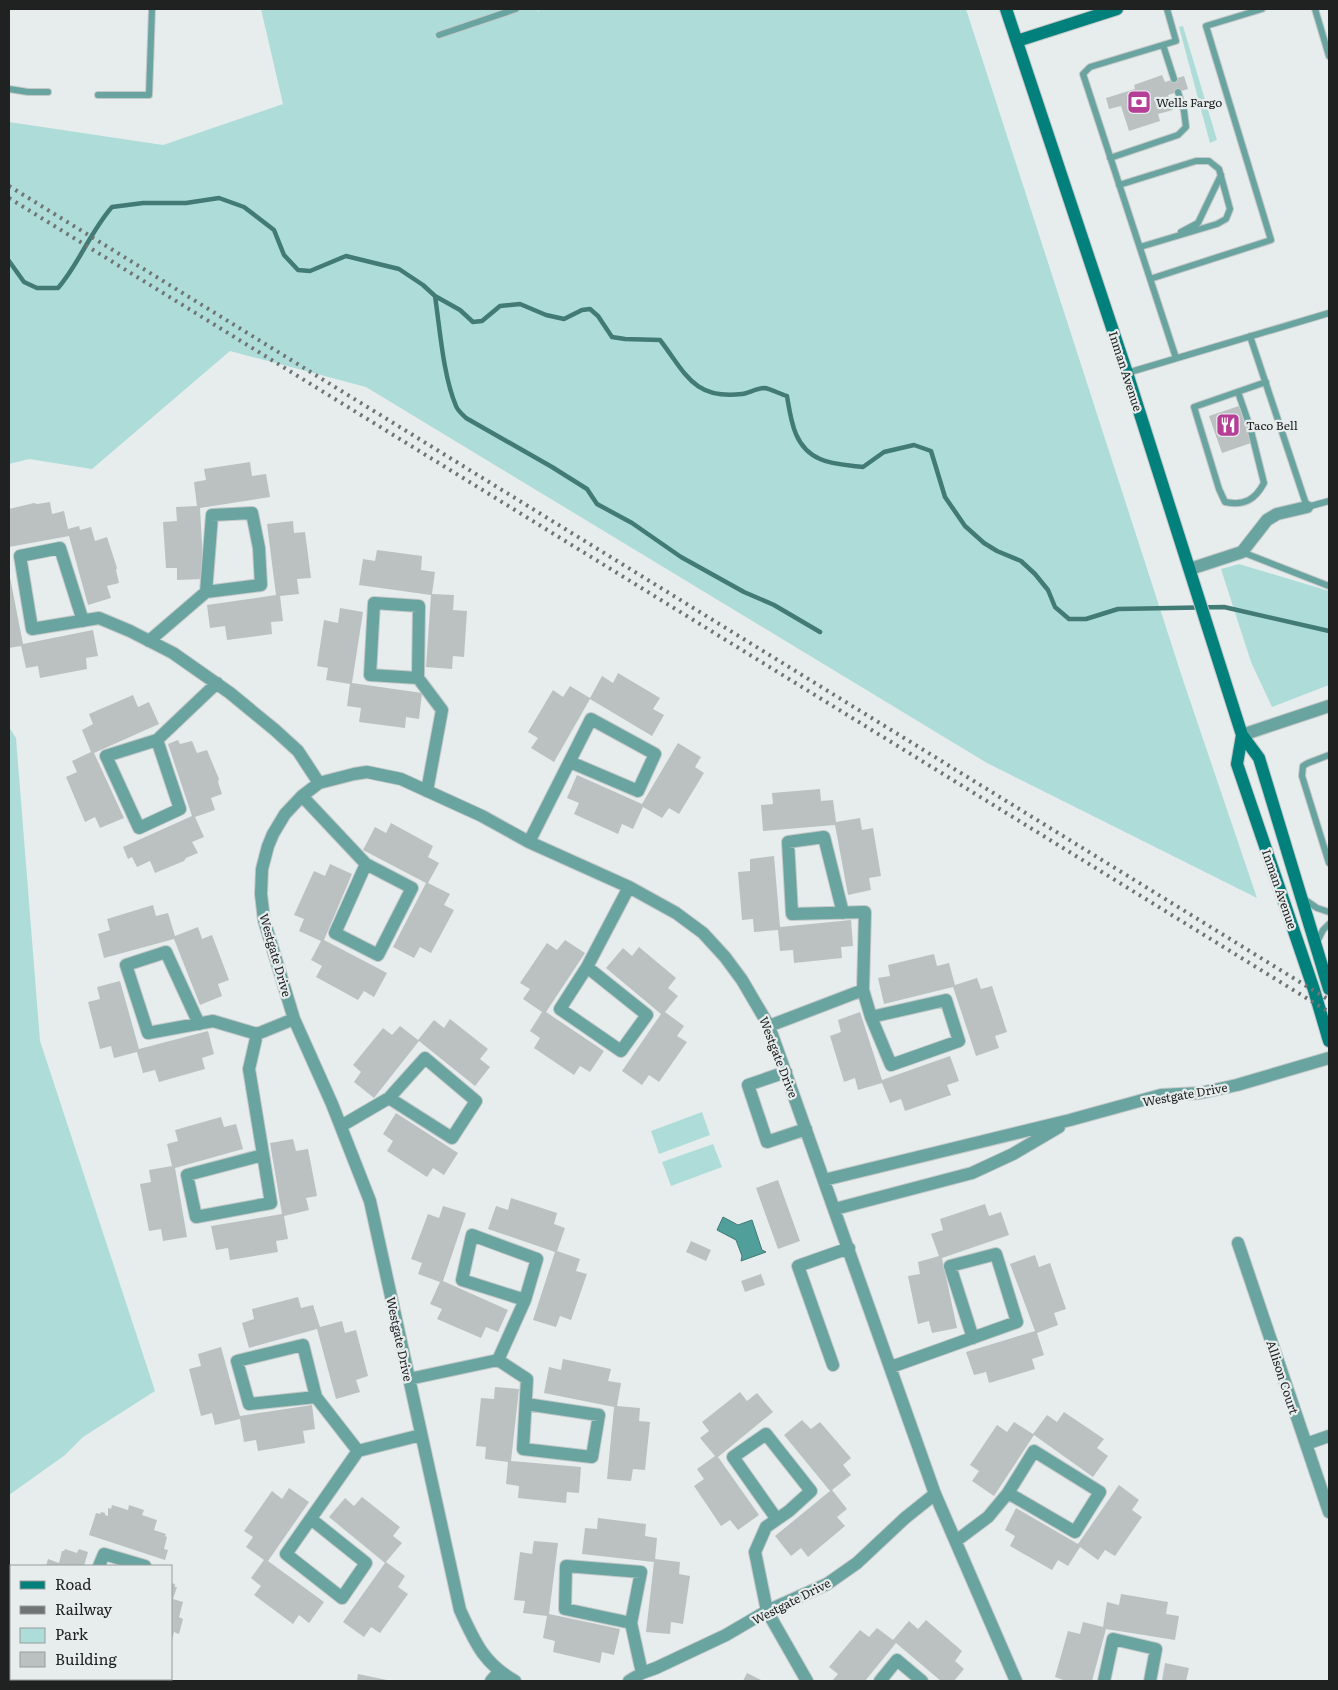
<svg xmlns="http://www.w3.org/2000/svg" width="1338" height="1690" font-family="Literata,serif">
  <rect width="100%" height="100%" fill="#e7ecec"/>
  <path fill="#aeddd9" d="M261 9H537L539 13 538 9H966L1184 683 1257 898 987 763 366 387 230 351 92 469 29 459 9 464V122L163 145 283 104Z
    M1183 26 1217 140 1210 143 1179 27Z
    M1239 564 1329 591V685L1272 707 1251 662 1221 569Z
    M9 727 16 738 40 1041 155 1391 83 1437 65 1455 9 1495Z
    M702 1112 710 1135 659 1154 651 1131Z
    M713 1144 722 1167 671 1186 662 1162Z"/>
  <path fill="#519f9a" stroke="#427a76" d="M723 1217 738 1225 752 1220 762 1250 766 1252 741 1261 742 1256 736 1240 717 1230Z"/>
  <g fill="none" stroke-linecap="round" stroke-linejoin="round">
    <path stroke="#427a76" stroke-width="4.5" d="M9 261 24 282 37 288H58C79 264 90 232 112 207L143 203H186L219 198 244 207 274 230 284 255 298 270 310 271 346 256 399 269 423 285 435 296 460 310 473 322 482 321 500 306 520 304 546 315 564 319 582 310 590 309 598 316 612 337 625 339 660 340C685 372 693 400 742 394 749 393 757 388 765 388 771 389 780 394 787 396 791 420 794 448 820 459 833 465 850 465 863 467L884 452 914 445 931 451 945 497 965 526 984 543 997 551 1021 561 1035 574 1048 590 1055 607 1069 619H1086L1118 609 1224 607 1329 631
      M435 296C440 329 443 375 456 406 458 411 462 414 466 418L552 467 587 489 597 504 632 523 681 557 744 592 774 605 820 632"/>
  </g>
  <path fill="#bbc1c0" d="M1162 75 1165 82 1184 76 1188 89 1168 95 1173 110 1158 114 1160 121 1129 131 1121 106 1109 109 1106 98 1135 89 1134 85Z
    M1239 406 1251 443 1222 453 1209 416Z
    M250 462 252 476 266 474 270 497 200 508 204 579 177 580V568H166L163 522 177 521 176 507 197 506 194 482 206 480 204 469Z
    M50 502 52 514 64 511 68 529 79 526 80 530 91 527 95 541 107 537 117 568 116 570 119 583 107 586 111 598 88 605 69 536 9 547V509L34 503 37 504Z
    M293 521 294 533 305 532 311 578 297 579 299 594 280 596 283 621 271 622 272 634 227 640 225 626 210 628 207 605 276 595 267 524Z
    M377 550 422 556 421 570 435 572 432 594 454 595 453 610 467 611 464 657 453 656 452 669 426 667 431 595 359 585 363 559 375 561Z
    M9 572 23 644 93 630 98 656 86 658 87 669 40 678 38 666 26 668 21 646 9 648Z
    M340 608 363 612 352 683 422 693 419 719 406 717 405 728 359 722 361 708 347 706 350 684 326 680 328 668 317 666 324 620 338 623Z
    M618 673 660 698 653 709 664 715 652 736 590 699 554 762 531 748 538 738 528 732 553 690 563 697 570 686 590 698 602 676 613 683Z
    M133 695 138 707 149 702 159 724 94 753 124 818 100 828 95 817 85 822 66 777 77 772 72 761 91 752 82 730 93 724 89 714Z
    M178 740 180 744 192 741 197 753 207 750 219 779 218 782 222 794 211 798 215 810 195 817 204 837 192 842 198 853 186 858 184 861 155 873 150 861 137 867 132 857 128 859 123 847 192 816 168 744Z
    M678 743 701 757 695 767 704 773 679 814 669 808 662 818 643 807 633 829 622 824 618 834 574 814 579 803 567 798 577 775 642 804Z
    M820 789 821 801 833 800 836 822 860 818 862 830 873 828 881 876 869 878 871 890 848 895 835 825 763 831 761 805 773 804 772 793Z
    M391 823 433 846 428 857 439 863 428 883 450 894 444 905 454 910 431 953 420 947 414 958 393 947 426 883 363 850 375 827 386 833Z
    M774 856 780 927 851 920 853 946 841 947 842 958 794 963 793 950 780 951 778 930 754 932 753 919 742 920 738 872 750 871V859Z
    M330 864 352 874 324 940 387 973 374 997 364 991 358 1000 316 977 322 966 311 960 321 941 299 931 304 919 294 915 314 871 325 876Z
    M153 905 156 916 168 913 175 936 198 927 202 939 212 935 229 980 218 984 222 996 200 1005 174 939 104 958 98 934 110 930 107 919Z
    M565 940 585 953 546 1012 604 1051 590 1072 580 1066 574 1075 534 1048 540 1038 530 1031 542 1012 523 999 530 989 520 983 547 943 557 950Z
    M639 947 676 978 668 988 678 996 665 1012 684 1026 677 1036 687 1042 659 1082 649 1075 642 1085 622 1071 661 1014 606 968 623 948 632 956Z
    M934 954 937 966 949 963 955 985 977 978 981 989 992 986 1007 1032 995 1036 999 1048 976 1056 953 987 884 1004 878 978 890 976 888 965Z
    M120 981 139 1049 208 1031 214 1054 202 1058 205 1069 159 1082 155 1070 143 1073 137 1052 114 1058 111 1046 100 1049 88 1002 100 999 97 987Z
    M860 1012 882 1080 950 1056 959 1081 947 1085 951 1095 905 1111 901 1099 890 1103 882 1083 858 1090 855 1078 844 1082 830 1036 841 1032 838 1020Z
    M450 1019 488 1049 480 1059 490 1067 475 1086 419 1041 374 1098 354 1082 361 1072 353 1065 383 1028 392 1035 400 1026 418 1040 434 1020 444 1028Z
    M396 1113 458 1153 444 1175 433 1168 427 1177 387 1151 393 1141 383 1134Z
    M221 1117 224 1127 236 1124 243 1149 175 1168 187 1237 163 1241 161 1229 149 1231 140 1184 151 1182 149 1170 172 1166 167 1144 178 1141 175 1130Z
    M293 1139 296 1151 308 1149 317 1196 306 1198 309 1210 284 1216 288 1239 276 1241 278 1252 230 1260 228 1248 216 1250 211 1226 282 1214 270 1143Z
    M778 1180 800 1241 778 1249 756 1188Z
    M511 1198 557 1213 554 1224 565 1228 557 1251 580 1259 576 1271 587 1274 571 1320 560 1316 556 1327 533 1320 555 1252 488 1229 496 1206 508 1210Z
    M985 1204 989 1216 1001 1212 1009 1235 942 1258 957 1328 932 1333 929 1321 918 1324 908 1276 920 1274 918 1262 939 1256 931 1234 943 1230 940 1219Z
    M443 1206 466 1213 443 1281 508 1310 498 1332 486 1327 481 1338 437 1319 442 1309 430 1304 440 1282 418 1274 422 1263 411 1259 428 1214 439 1218Z
    M691 1241 711 1250 706 1261 686 1252Z
    M1035 1255 1039 1267 1050 1263 1066 1309 1054 1313 1058 1325 1037 1333 1044 1355 1032 1359 1035 1369 989 1383 986 1372 974 1375 966 1352 1035 1331 1010 1264Z
    M761 1274 765 1285 745 1292 741 1281Z
    M298 1297 301 1308 313 1305 320 1327 342 1321 345 1333 356 1330 368 1376 356 1380 360 1392 336 1399 317 1329 249 1348 242 1323 254 1319 252 1309Z
    M221 1347 240 1416 312 1405 315 1429 303 1431 305 1443 258 1451 256 1440 244 1442 240 1419 215 1425 212 1413 201 1416 189 1369 201 1366 198 1354Z
    M563 1359 611 1369 608 1381 621 1383 617 1406 640 1408 639 1421 650 1422 645 1470 633 1469 631 1481 607 1479 614 1407 544 1393 549 1367 561 1370Z
    M495 1387 519 1389 511 1461 581 1467 579 1493 567 1492 566 1503 518 1498 519 1486 506 1484 508 1462 485 1459 486 1447 476 1446 481 1398 494 1399Z
    M740 1392 747 1401 757 1393 773 1412 718 1457 759 1515 738 1530 730 1520 721 1526 694 1486 704 1479 697 1469 715 1456 700 1438 709 1431 702 1422Z
    M1064 1412 1104 1439 1097 1448 1108 1456 1093 1477 1034 1435 994 1496 972 1481 979 1471 970 1465 997 1425 1007 1432 1014 1422 1033 1434 1047 1415 1057 1422Z
    M802 1420 811 1429 820 1422 851 1458 843 1465 851 1475 832 1490 847 1509 837 1517 845 1526 808 1557 801 1548 791 1556 775 1536 830 1491 784 1435Z
    M1119 1485 1139 1500 1132 1510 1142 1517 1115 1556 1105 1550 1098 1560 1080 1547 1068 1566 1058 1560 1052 1570 1010 1546 1015 1536 1005 1530 1016 1508 1078 1544Z
    M289 1488 309 1502 268 1561 324 1602 309 1623 299 1615 293 1624 254 1595 261 1586 251 1578 264 1560 246 1547 253 1537 244 1531 272 1491 282 1499Z
    M362 1497 400 1527 393 1536 402 1543 386 1562 405 1576 398 1587 408 1594 380 1633 371 1627 364 1637 343 1622 385 1563 329 1517 345 1498 354 1506Z
    M112 1505 128 1510 129 1505 144 1510 142 1515 157 1520 154 1530 166 1534 165 1536 167 1537 164 1549 168 1550 165 1560 89 1535 96 1513 100 1514 101 1512 105 1513V1515L108 1516V1508L111 1509Z
    M598 1518 646 1524 645 1536 657 1538 655 1559 680 1562 679 1574 690 1576 683 1624 671 1622 670 1634 646 1632 654 1562 582 1554 585 1528 597 1529Z
    M534 1541 558 1543 549 1614 620 1629 614 1655 602 1652 600 1663 553 1652 555 1641 543 1638 547 1616 523 1613 525 1601 514 1600 520 1552 532 1554Z
    M65 1549 77 1553 79 1549 88 1552 84 1566H46L48 1559 59 1563 62 1551H64Z
    M171 1583 175 1584V1587H177L173 1599 183 1602 179 1617 183 1619 179 1634 174 1632 172 1640Z
    M1121 1594 1168 1602 1166 1614 1179 1616 1175 1640 1106 1629 1092 1681H1066L1055 1677 1068 1631 1080 1634 1083 1622 1103 1627 1107 1602 1119 1605Z
    M926 1620 962 1651 955 1661 964 1669 954 1681H941L896 1643 865 1681H832L838 1674 829 1667 860 1630 869 1637 877 1628 893 1640 909 1621 918 1629Z
    M1165 1663 1189 1668 1186 1681H1162Z
    M747 1673 763 1681H743Z
    M358 1674 387 1680V1681H357Z
    M58 1679H128V1681H57Z"/>
  <g fill="none" stroke-linecap="round" stroke-linejoin="round">
    <g stroke="#c3c8c8" stroke-width="8">
      <path id="lane" d="M1167 9 1176 41 1090 67 1083 74 1176 358
        M1315 9 1329 56
        M439 35 516 9
        M1163 45 1174 79
        M9 89 28 92H48
        M98 95H149L152 9
        M1110 158 1178 135 1186 127 1184 111 1178 92
        M1119 185 1196 161H1209L1219 169 1230 209 1226 219 1217 224 1140 247
        M1181 232 1198 223 1221 175
        M1150 279 1271 240 1206 26 1262 9
        M1250 336 1307 507 1329 501
        M1127 373 1329 313
        M1238 392 1250 427 1264 483C1255 500 1244 506 1225 502L1219 489 1194 407 1266 382
        M1242 552 1329 586
        M1329 755 1308 763 1303 766 1302 776 1329 863
        M1304 899 1317 908 1329 912
        M1316 944 1323 930 1329 924"/>
    </g>
    <g stroke="#c3c8c8" stroke-width="14">
      <path id="street" d="M1190 569 1242 552 1267 520 1277 514 1307 507
        M83 621 60 548 20 556 32 629 99 618 130 631 173 653 230 693 275 730 298 751 319 783
        M149 641 206 592 261 585 259 548 252 513 212 515 206 592
        M418 678 419 606 374 603 370 675 418 678 442 710 427 791
        M1242 735 1329 706
        M157 740 106 756 139 828 180 809 157 740 217 683
        M302 796 366 864 335 933 378 955 412 888 366 864
        M529 842 591 719 655 754 638 791 570 762
        M843 913 824 837 788 842 792 914 865 912 863 990
        M587 967 647 1015 621 1051 560 1009 587 967 629 887
        M199 1024 166 952 126 965 148 1033 213 1021 257 1034 294 1019
        M769 1026 863 990 871 1017 891 1065 959 1041 946 1000 871 1017
        M257 1034 249 1069 271 1203 196 1217 187 1175 263 1155
        M786 1072 748 1085 767 1142 806 1129
        M341 1126 389 1098 452 1138 476 1101 425 1058 389 1098
        M824 1180 1070 1120 1161 1095 1200 1093 1237 1085 1329 1058
        M835 1209 972 1173 1013 1154 1059 1127
        M1238 1243 1329 1512
        M498 1360 525 1300 462 1280 472 1235 537 1259 525 1300
        M833 1365 798 1266 849 1248
        M891 1367 1017 1322 996 1254 950 1266 973 1338
        M409 1379 498 1360 527 1379 523 1449 592 1457 599 1415 526 1404
        M316 1397 303 1345 237 1361 249 1404 316 1397 358 1451
        M1306 1444 1329 1436
        M776 1518 733 1457 766 1434 811 1491 789 1511 766 1527 755 1552 767 1611 807 1681
        M311 1519 366 1563 342 1598 286 1554 358 1451 421 1435
        M956 1541 988 1517 1008 1493 1034 1451 1100 1492 1075 1532 1008 1493
        M99 1566 104 1554 145 1566
        M631 1623 565 1609 566 1566 641 1572 631 1623 642 1673
        M27 1679 28 1681
        M9 1681 16 1679
        M491 1681 499 1672
        M515 1681C483 1663 475 1642 460 1610L370 1201 332 1104 294 1019 264 920 261 894 262 869 268 846 273 834 285 814 302 796 319 783 354 774 367 772 401 779 482 816 529 842 629 887 676 913 703 933 725 957 742 980 769 1026 935 1494 1016 1681
        M629 1681 642 1673 656 1668 726 1635 767 1611 827 1584 857 1563 905 1518 935 1494
        M880 1681 897 1660 922 1681
        M1104 1681 1113 1639 1156 1649 1150 1681"/>
    </g>
    <g stroke="#c3c8c8" stroke-width="14">
      <path id="secondary" d="M1006 9 1127 373 1242 735 1259 758 1329 989
        M1017 41 1117 9
        M1242 735 1237 764 1314 990 1329 1041"/>
    </g>
    <use href="#lane" stroke="#69a4a0" stroke-width="6"/>
    <use href="#street" stroke="#69a4a0" stroke-width="12"/>
    <use href="#secondary" stroke="#02817c" stroke-width="12"/>
    <path stroke="#707474" stroke-width="4" stroke-dasharray="2.5 5" stroke-linecap="butt" d="M9 186 1329 1000
      M9 198 1329 1012"/>
  </g>
  <defs>
    <g id="bank-square" transform="scale(1.25)"><rect x="-9" y="-9" width="18" height="18" rx="4" fill="#b53f96" stroke="#e7ecec"/><path d="M-6-4H6V4H-6ZM0-2.3a2.3 2.3 0 1 0 0 4.6a2.3 2.3 0 1 0 0-4.6Z" fill="#fff"/></g>
    <g id="restaurant-square" transform="scale(1.25)"><rect x="-9" y="-9" width="18" height="18" rx="4" fill="#b53f96" stroke="#e7ecec"/><path d="M-5-6h1v4h1v-4h1v4h1v-4h1v5L-1.5 .5V6h-2V.5L-5-1ZM5-6V6H3V1.5H1.5Q1.5-4 5-6Z" fill="#fff"/></g>
  </defs>
  <g fill-rule="evenodd">
    <use href="#bank-square" x="1139" y="102"/>
    <use href="#restaurant-square" x="1228" y="425"/>
  </g>
  <g text-anchor="middle" dominant-baseline="central" stroke-width="4.5" stroke-linejoin="round" paint-order="stroke">
    <g font-size="12" fill="#202222" stroke="#e7ecec" text-anchor="start">
      <text x="1156" y="102">Wells Fargo</text>
      <text x="1246" y="425">Taco Bell</text>
    </g>
    <g font-size="12" fill="#202222" stroke="#e7ecec">
      <text transform="translate(1126 371) rotate(72)">Inman Avenue</text>
      <text transform="translate(1280 889) rotate(71)">Inman Avenue</text>
      <text transform="translate(276 955) rotate(74)">Westgate Drive</text>
      <text transform="translate(779 1057) rotate(69)">Westgate Drive</text>
      <text transform="translate(1185 1094) rotate(-10)">Westgate Drive</text>
      <text transform="translate(400 1339) rotate(78)">Westgate Drive</text>
      <text transform="translate(1283 1377) rotate(72)">Allison Court</text>
      <text transform="translate(791 1601) rotate(-27)">Westgate Drive</text>
    </g>
  </g>
  <rect width="1338" height="1690" fill="none" stroke="#202222" stroke-width="20"/>
  <rect x="10" y="1565" width="162" height="115" fill="#e7ecec" stroke="#979b9b"/>
  <rect x="20" y="1581" width="25" height="8" fill="#02817c" stroke="#979b9b"/>
  <text x="55" y="1590" font-size="15" fill="#202222">Road</text>
  <rect x="20" y="1606" width="25" height="8" fill="#707474" stroke="#979b9b"/>
  <text x="55" y="1615" font-size="15" fill="#202222">Railway</text>
  <rect x="20" y="1628" width="25" height="15" fill="#aeddd9" stroke="#979b9b"/>
  <text x="55" y="1640" font-size="15" fill="#202222">Park</text>
  <rect x="20" y="1652" width="25" height="15" fill="#bbc1c0" stroke="#979b9b"/>
  <text x="55" y="1665" font-size="15" fill="#202222">Building</text>
</svg>
